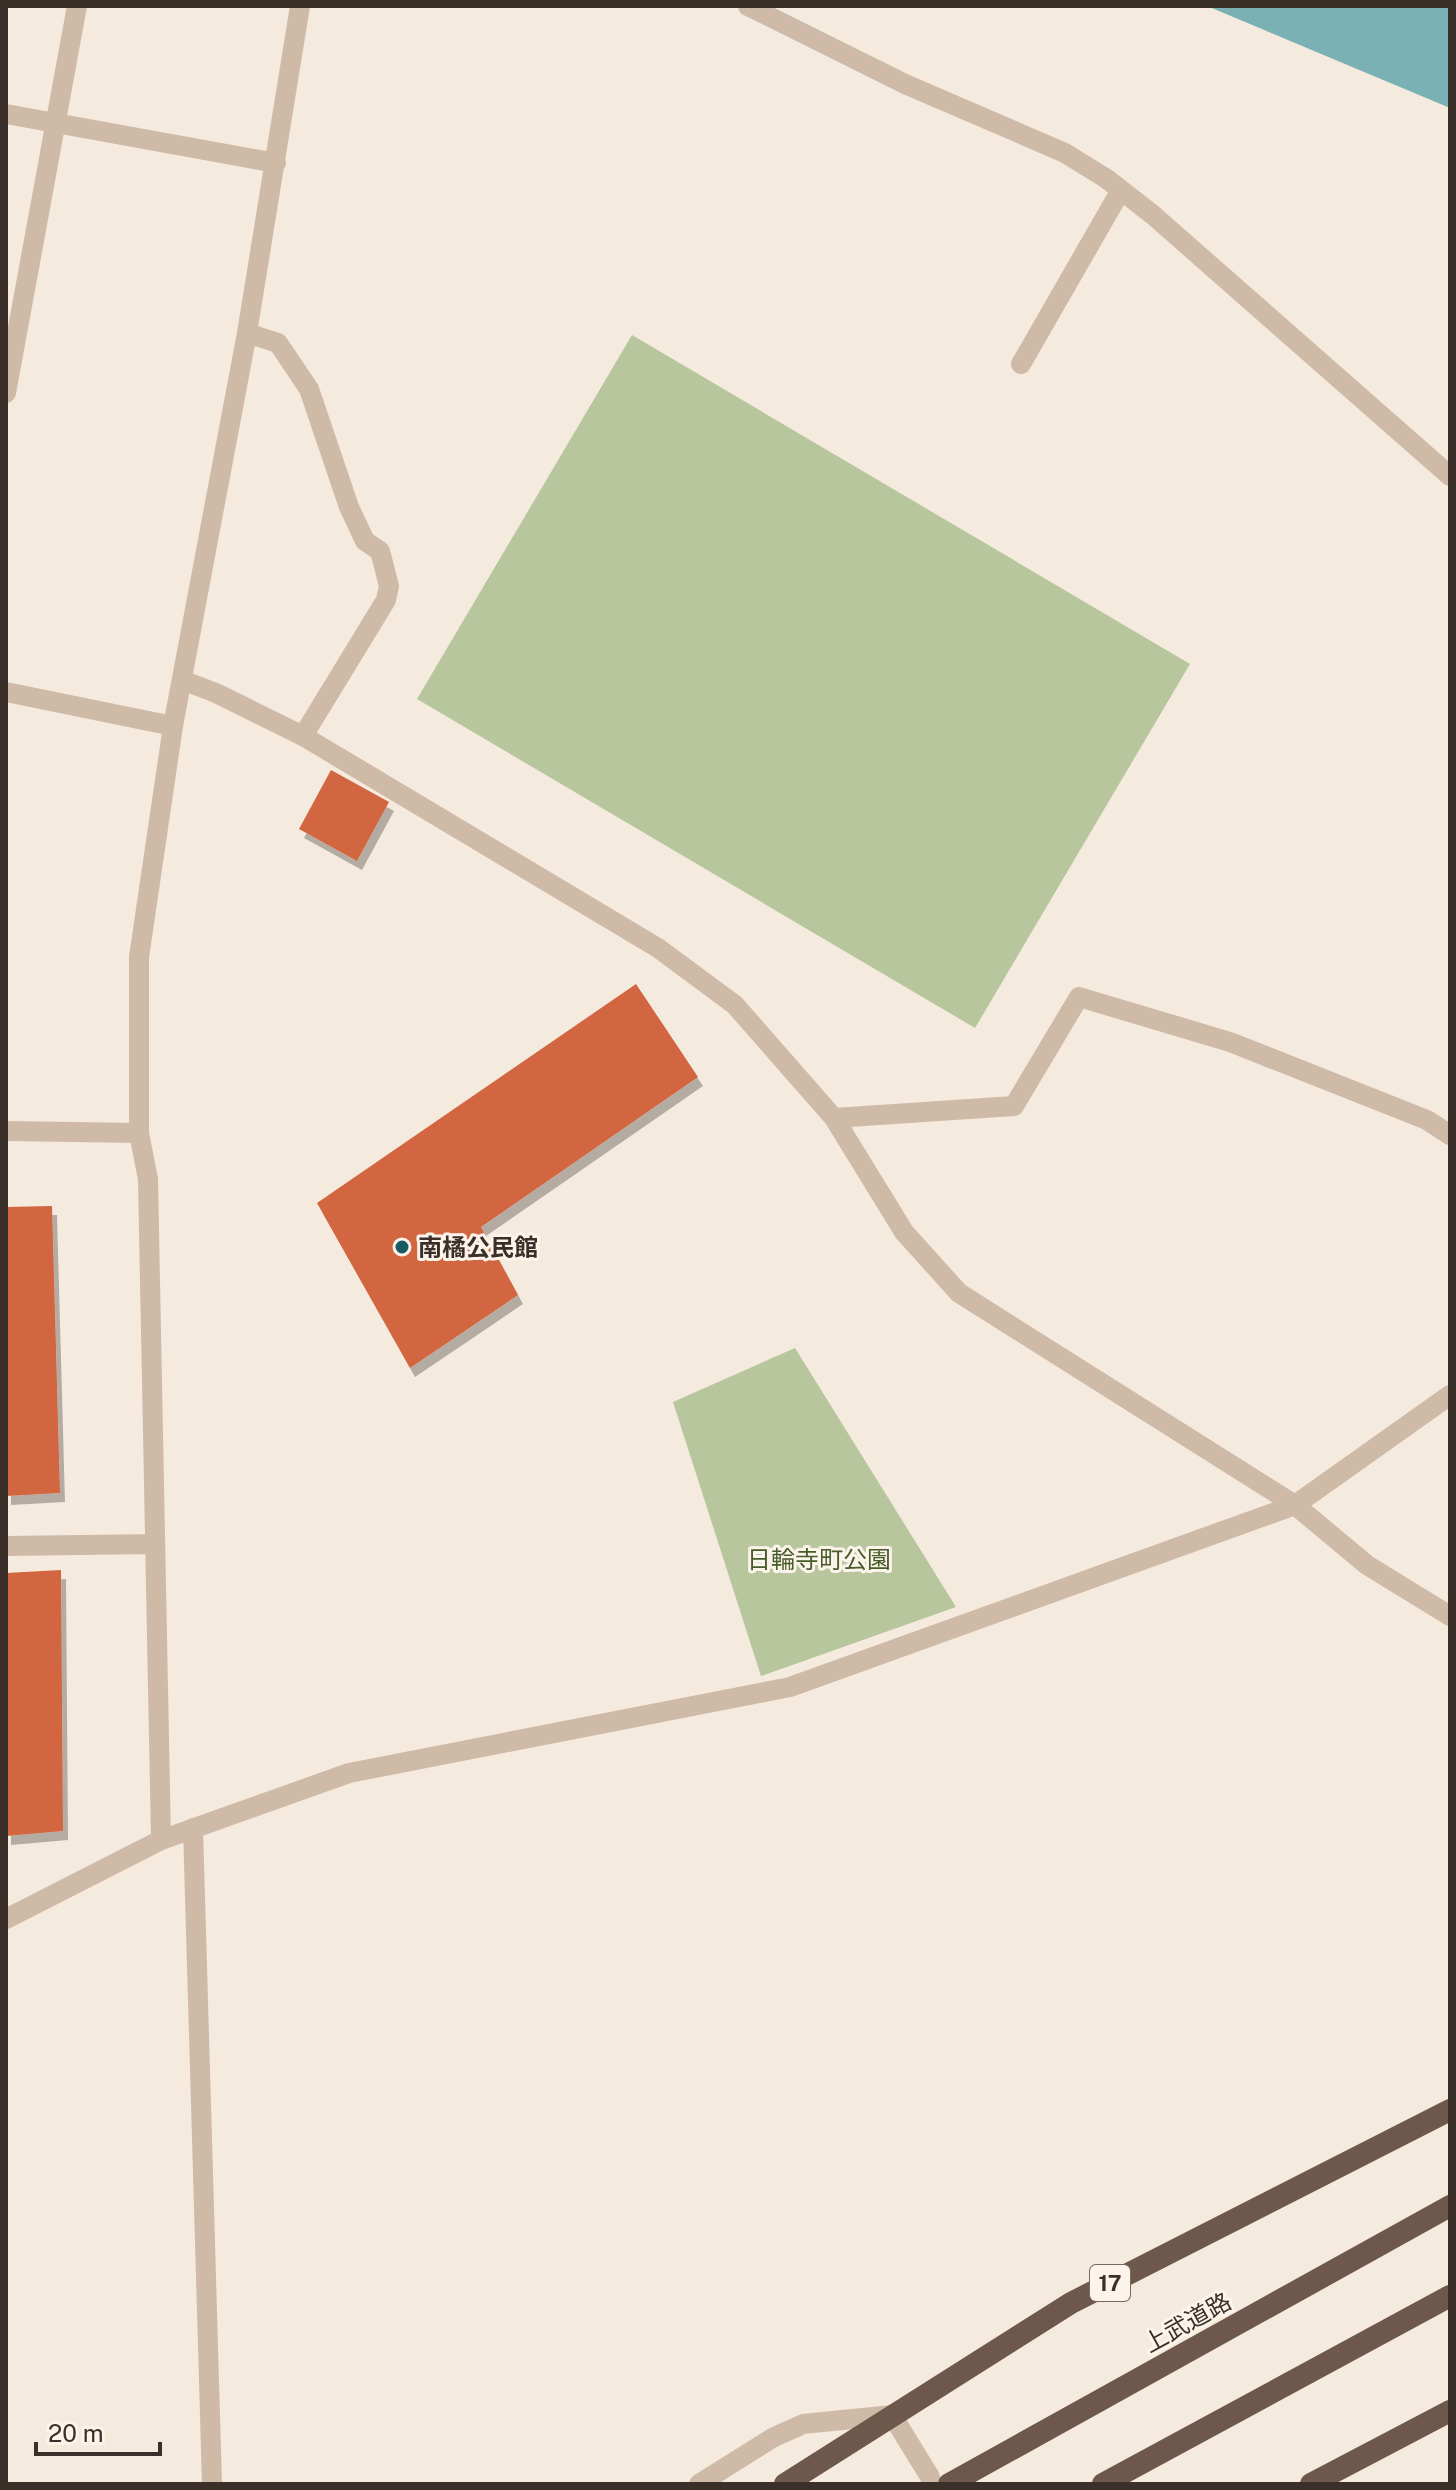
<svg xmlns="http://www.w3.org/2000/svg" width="1456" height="2490" font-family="'Public Sans','Noto Sans JP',sans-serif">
  <defs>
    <filter id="shadow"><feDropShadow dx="5" dy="9" stdDeviation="0" flood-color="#0004"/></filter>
  </defs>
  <rect width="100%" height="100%" fill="#f5eade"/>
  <path fill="#b7c69c" d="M632 335 1190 664 975 1028 417 699Z
    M795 1348 956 1607 761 1676 673 1402Z"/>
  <path fill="#79b1b5" d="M1207 6H1450V108Z"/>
  <path fill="#d2663f" filter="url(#shadow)" d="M331 770 389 802 357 861 299 829Z
    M636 984 698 1077 481 1227 518 1295 410 1368 317 1203Z
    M52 1206 60 1493 6 1496V1207Z
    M61 1570 63 1831 6 1836V1573Z"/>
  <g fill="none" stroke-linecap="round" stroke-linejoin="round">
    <path stroke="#cfbaa8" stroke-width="20" d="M748 6 905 84 1065 153 1107 179 1153 215 1450 476
      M247 333 278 343 309 389 349 507 365 541 380 551 389 586 386 600 303 736
      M1021 364 1121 190"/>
    <path stroke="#cfbaa8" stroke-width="20" d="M6 114 276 163
      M6 393 77 6
      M182 680 216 693 303 736 658 948 735 1005 834 1118 904 1232 959 1293 1295 1505 1367 1565 1450 1616
      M6 692 173 726
      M834 1118 1014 1106 1079 997 1230 1042 1427 1120 1450 1135
      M6 1131 139 1133
      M6 1546 155 1544
      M193 1828 212 2484
      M161 1840 148 1179 139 1133V957L173 726 247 333 300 6
      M6 1919 161 1840 349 1773 790 1687 1295 1505 1450 1395
      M699 2484 774 2437 803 2424 892 2415 930 2477"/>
    <path stroke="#6e584c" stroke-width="22" d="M785 2484 1071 2303 1450 2110
      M949 2484 1450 2206
      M1103 2484 1450 2296
      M1311 2484 1450 2411"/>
  </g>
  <circle fill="#195b61" stroke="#fcf4eb" stroke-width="3" cx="402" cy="1247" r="8"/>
  <g text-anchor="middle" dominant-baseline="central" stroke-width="6" stroke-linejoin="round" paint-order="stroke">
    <rect fill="#fcf4eb" stroke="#756a63" stroke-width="2" x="1090" y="2265" width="40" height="36" rx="6"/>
    <g font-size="22" font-weight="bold" fill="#3b2f29">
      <text x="1110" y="2283">17</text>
    </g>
    <g font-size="24" font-weight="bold" fill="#3b2f29" stroke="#fcf4eb" text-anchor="start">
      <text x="418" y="1247">南橘公民館</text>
    </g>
    <g font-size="24" fill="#485c2a" stroke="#fcf4eb">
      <text x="819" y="1559">日輪寺町公園</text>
    </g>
    <g font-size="24" fill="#3b2f29" stroke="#fcf4eb">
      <text transform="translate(1187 2322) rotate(-29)">上武道路</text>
    </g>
  </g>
  <rect width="1456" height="2490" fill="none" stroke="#3b2f29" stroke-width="16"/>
  <path d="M36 2442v12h124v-12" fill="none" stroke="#3b2f29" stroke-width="4"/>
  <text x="48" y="2442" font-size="24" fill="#3b2f29" stroke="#fcf4eb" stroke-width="6" paint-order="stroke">20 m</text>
</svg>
